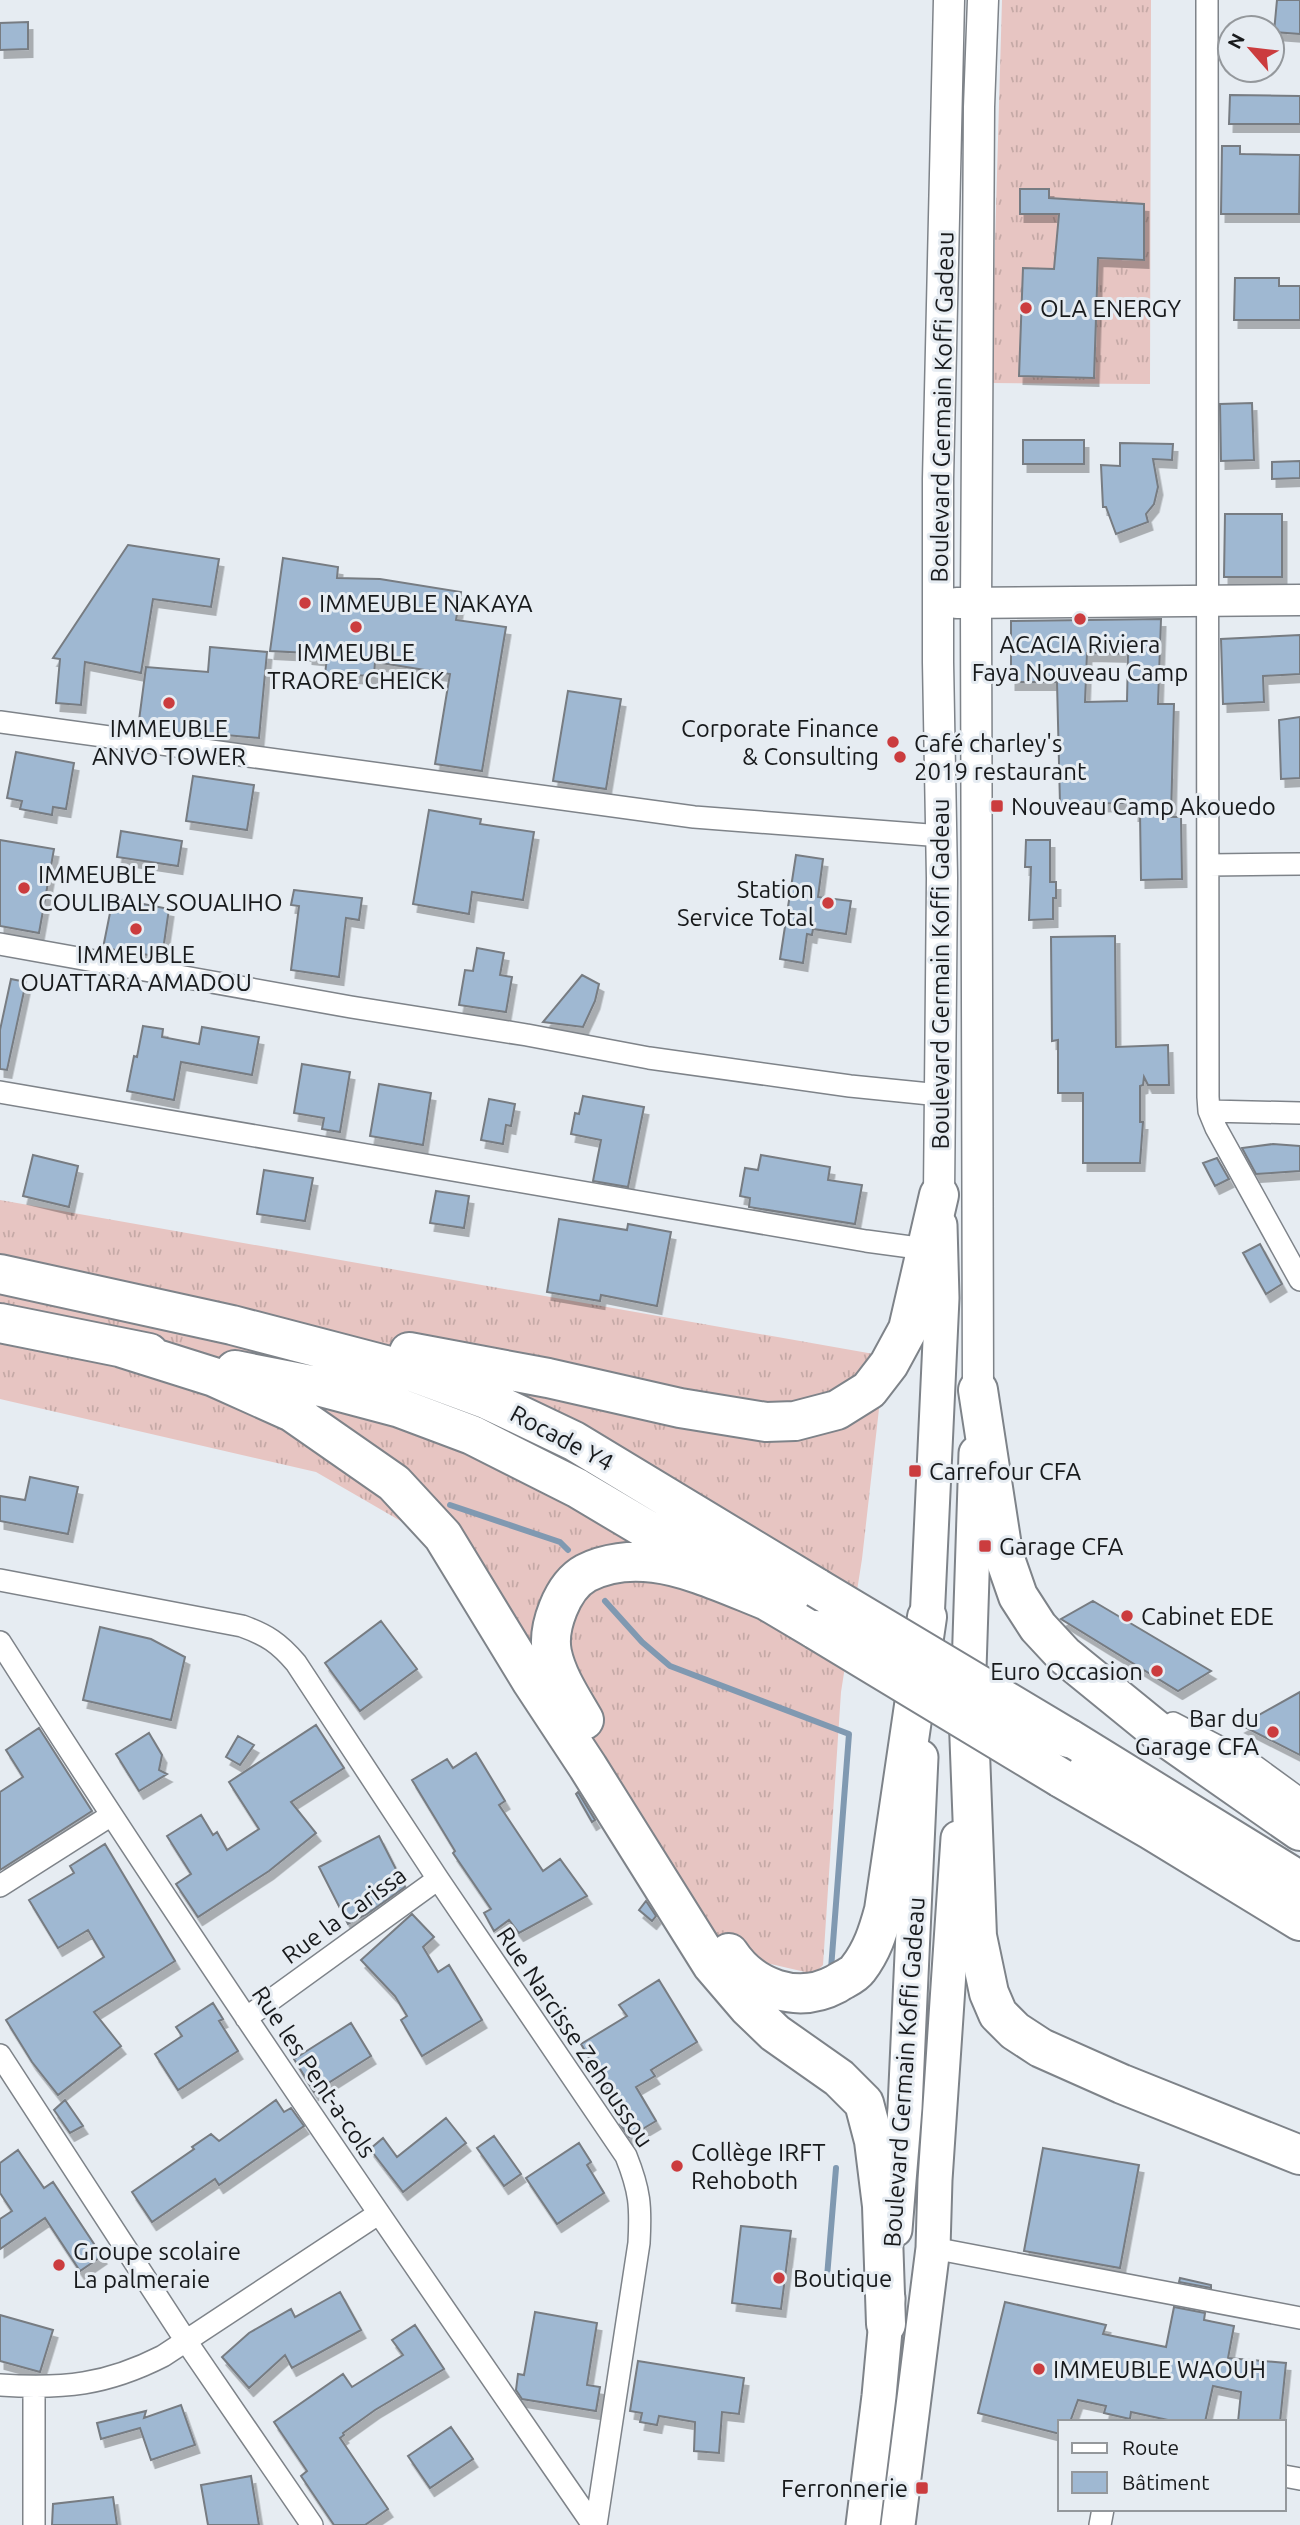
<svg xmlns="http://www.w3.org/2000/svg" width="1300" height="2525" font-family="Ubuntu,sans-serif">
  <defs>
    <pattern id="grass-tufts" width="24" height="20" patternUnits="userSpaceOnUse" patternTransform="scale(1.75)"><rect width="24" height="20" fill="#e7c5c2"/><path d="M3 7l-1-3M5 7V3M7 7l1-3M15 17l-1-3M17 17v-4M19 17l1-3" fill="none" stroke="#c5a9a6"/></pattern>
    <filter id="shadow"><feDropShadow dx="4.5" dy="8" stdDeviation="0" flood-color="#0004"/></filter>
  </defs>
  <rect width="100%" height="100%" fill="#e6ecf2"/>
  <path fill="url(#grass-tufts)" d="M1002 0H1151L1150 384 991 383Z
    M0 1200 885 1356 862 1559 841 1692 823 1965 814 1974 714 1951 475 1564 316 1472 0 1399Z"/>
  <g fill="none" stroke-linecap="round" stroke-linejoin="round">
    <path stroke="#8099b1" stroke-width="6" d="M450 1505 560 1542 568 1550
      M605 1601 642 1642 670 1666 849 1734 831 1969
      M827 2277 836 2168"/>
  </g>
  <path fill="#9fb8d2" stroke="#777c82" stroke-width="2" fill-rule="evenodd" filter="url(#shadow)" d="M1277 0H1300V34L1274 32Z
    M28 22V49L0 50V23Z
    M1230 95 1300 96V124H1229Z
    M1222 146H1240V154L1300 155 1299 214H1221Z
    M1020 189H1049V198L1144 204V260L1098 258 1094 378 1019 376 1023 268 1054 269 1059 214H1020Z
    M1235 278H1279V286H1300V320H1234Z
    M1252 403 1254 460 1221 461 1220 404Z
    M1023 440H1084V464H1023Z
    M1120 443 1173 444 1172 460 1153 459 1158 487 1154 504 1146 514 1148 522 1116 534 1106 507H1103L1101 465 1120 466Z
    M1300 461V478L1272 479V462Z
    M1225 514H1282V577H1224Z
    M128 545 219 559 211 607 153 599 141 673 85 662 81 705 56 703 60 659 53 658Z
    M283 558 338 567 337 578 380 579 461 592 456 620 506 627 482 771 435 764 450 674 375 662 374 676 325 674 327 658 308 656V653L270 651Z
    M1161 619 1158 704H1174L1171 817H1181L1182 879 1141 880 1140 813H1134L1135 803 1060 804 1057 682H1011V621ZM1087 653 1128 654 1127 701 1085 702Z
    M1300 635V674L1263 676 1264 702 1223 704 1221 639Z
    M210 647 267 652 259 738 193 732V735L138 728 146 667 208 672Z
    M568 691 621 699 606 789 553 781Z
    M1300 717V778L1281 779 1279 720Z
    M16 752 74 763 66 809 53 807 52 815 20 809 22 801 7 798Z
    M193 776 254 785 247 830 186 821Z
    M429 810 481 819 480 824 534 832 523 900 472 892 469 914 413 904Z
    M121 831 182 841 178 866 117 857Z
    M0 840 54 849 39 933 0 926Z
    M1026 840H1050V882H1056V898H1053V919L1029 920 1031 867H1025Z
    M796 855 823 859 818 897 851 901 846 934 813 929 812 935 807 934 803 963 780 959Z
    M294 890 362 898 359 920 346 918 339 977 291 970 299 906 291 905Z
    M113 898 169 909 162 957 103 948Z
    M1115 936 1116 1047 1168 1045 1169 1085H1148L1144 1077 1143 1085 1140 1086V1122H1143L1140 1163H1083V1093H1058V1040L1052 1041 1051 937Z
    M477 948 504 953 500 975 512 977 506 1012 459 1005 465 970 473 971Z
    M582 975 599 984 595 1001 583 1027 543 1022Z
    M11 979 26 982 7 1070 0 1069V1030Z
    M143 1026 163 1029 162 1037 199 1044 202 1027 259 1037 252 1075 181 1062 174 1100 127 1091 134 1056 137 1057Z
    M302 1064 350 1072 340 1132 322 1129 324 1118 294 1113Z
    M379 1084 431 1093 423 1145 370 1136Z
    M583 1096 644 1107 628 1187 593 1181 601 1140 571 1134 575 1113 579 1114Z
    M489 1099 515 1104 511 1126 506 1125 503 1144 481 1140Z
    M1273 1144 1300 1146V1171L1256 1174 1242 1148Z
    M33 1155 78 1166 69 1207 23 1196Z
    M761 1155 830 1167 828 1180 862 1185 855 1224 749 1207 750 1198 740 1196 745 1168 758 1170Z
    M1217 1158 1229 1179 1215 1186 1203 1163Z
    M264 1170 313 1178 305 1221 257 1214Z
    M436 1191 469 1196 464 1228 430 1223Z
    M559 1219 627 1230 628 1224 671 1232 657 1306 601 1295 600 1301 547 1292Z
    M1260 1244 1282 1284 1266 1294 1243 1253Z
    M30 1477 78 1487 68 1534 0 1521V1496L25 1500Z
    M1093 1601 1211 1671 1178 1691 1061 1619Z
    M381 1621 417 1669 360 1711 325 1663Z
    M100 1627 151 1639 185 1657 171 1720 83 1700Z
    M1300 1692V1755L1241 1725Z
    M316 1725 344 1768 291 1802 316 1833 269 1871 198 1917 176 1884 191 1874 167 1836 201 1815 213 1835 217 1832 227 1850 259 1829 229 1782Z
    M39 1728 92 1811 0 1870V1792L23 1777 6 1750Z
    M149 1733 162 1755 159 1770 167 1774 139 1791 116 1754Z
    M238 1736 254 1745 240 1765 226 1757Z
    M476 1753 505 1801 499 1805 543 1871 560 1859 587 1896 519 1933 509 1920 494 1931 484 1913 491 1909 453 1853 455 1851 412 1780 447 1759 453 1768Z
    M578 1792 595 1820 592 1822 576 1794Z
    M379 1836 405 1887 367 1914 348 1924 319 1867Z
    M105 1844 175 1961 94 2012 121 2046 58 2095 32 2062 6 2020 104 1957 88 1930 58 1948 29 1900 74 1873 70 1866Z
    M646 1901 656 1916 652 1921 639 1910Z
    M412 1914 434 1937 423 1947 438 1972 449 1965 482 2020 422 2056 401 2020 407 2016 395 1996 361 1960Z
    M659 1980 697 2042 651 2070 655 2076 636 2087 656 2121 629 2137 620 2124 626 2120 581 2044 627 2016 619 2005Z
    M213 2003 223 2019 219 2021 238 2051 178 2090 155 2054 182 2036 176 2027Z
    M351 2023 371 2056 314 2092 294 2059Z
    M65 2100 83 2126 70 2133 54 2110Z
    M276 2100 284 2112 291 2108 304 2126 219 2185 215 2179 152 2222 132 2192 194 2149 192 2147 211 2134 219 2141Z
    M446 2118 466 2143 403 2192 370 2149 383 2138 397 2157Z
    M494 2136 521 2174 504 2186 477 2148Z
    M579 2143 591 2162 587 2165 604 2193 557 2224 526 2178Z
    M1043 2148 1139 2165 1120 2268 1024 2251Z
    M18 2150 44 2188 53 2182 102 2256 80 2271 45 2218 0 2249V2219L12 2211 0 2193V2163Z
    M741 2226 791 2231 781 2309 732 2303Z
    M1180 2278 1211 2285V2288L1179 2282Z
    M340 2292 361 2330 292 2368 285 2355 249 2388 222 2357 249 2333 291 2309 295 2317Z
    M1005 2302 1106 2325 1103 2334 1166 2347 1174 2307 1205 2313 1204 2320 1234 2326 1228 2358 1286 2363 1280 2422H1238L1241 2392 1213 2386 1205 2422H1177L1131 2412 1130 2419 1104 2413 1106 2406 1078 2400 1070 2422H1060V2434L978 2413Z
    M535 2312 597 2323 587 2385 600 2387 596 2411 522 2399 516 2390 518 2374 524 2375Z
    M0 2315 53 2330 40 2372 0 2361Z
    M415 2325 444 2369 375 2410 343 2433 344 2435 340 2438 388 2509 365 2525H334L301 2476 307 2471 274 2422 343 2374 352 2387 403 2355 392 2340Z
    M638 2361 744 2378 739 2414 722 2412 719 2453 694 2451 695 2422 659 2416 657 2425 640 2422 642 2413 630 2411Z
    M181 2405 195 2445 151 2460 140 2428 101 2439 97 2423 146 2411 144 2418Z
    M451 2427 473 2459 430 2488 408 2456Z
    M251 2476 259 2525H208L201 2485Z
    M113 2497 117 2525H52L53 2504Z"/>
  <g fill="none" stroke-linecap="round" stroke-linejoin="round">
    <g stroke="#7e8389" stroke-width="24">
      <path id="street" d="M1207 0 1208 1097 1209 1111 1216 1128 1300 1280
        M0 722 694 817 942 836
        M1209 865 1300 864
        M0 944 351 1007 527 1035 649 1058 850 1086 940 1095
        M0 1092 866 1241 933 1250
        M1209 1111 1300 1113
        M0 1580 242 1626C267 1635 279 1643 296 1663L438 1879 626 2156C640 2191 641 2206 639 2243L596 2525
        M0 1642C190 1941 392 2233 593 2525
        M1173 1723 1252 1764 1300 1799
        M0 1886 110 1816
        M246 2018 438 1879
        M0 2055 186 2341 312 2525
        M933 2248 1300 2318
        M0 2385C64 2389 106 2385 163 2356L378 2214
        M34 2387V2525
        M1284 2476 1300 2479
        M1100 2525 1103 2509"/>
    </g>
    <g stroke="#7e8389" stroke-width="33">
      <path id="secondary" d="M957 603 1300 600
        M939 1195 942 878 938 662V479L949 0
        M978 1390 976 603 979 107 983 0"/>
    </g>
    <g stroke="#7e8389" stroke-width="37">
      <path id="primary" d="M926 1643 942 1298 940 1225
        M968 1700 976 1453
        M895 2230 905 2108 921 1757
        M863 2525 879 2396 888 2298
        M898 2525 933 2248 935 2180 958 1838"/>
    </g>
    <g stroke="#7e8389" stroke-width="42">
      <path id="highway" d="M0 1274 232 1325 412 1372 488 1400 574 1441 817 1588
        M0 1323 149 1353
        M122 1348 214 1377 292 1412 394 1483 443 1536 532 1682 588 1767 712 1965 748 2007 775 2033 839 2078 864 2103 874 2141 882 2206 886 2324
        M409 1352 548 1378 680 1408 766 1422 795 1421 837 1410 869 1390 889 1364 908 1329 939 1195
        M235 1370 321 1387 400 1408 472 1435 577 1488 816 1630
        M978 1390 1003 1553 1018 1596 1038 1627 1064 1655 1161 1734 1300 1831
        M968 1700 977 1936 989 1993 998 2014 1015 2031 1041 2048 1122 2084 1300 2155
        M584 1720C572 1699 557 1677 552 1653 547 1628 562 1586 586 1573 606 1563 631 1560 654 1563 689 1567 732 1587 765 1600
        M1068 1738 1300 1881
        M1061 1778 1151 1830 1300 1921
        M729 1953C752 1988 797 2005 836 1984 843 1979 853 1976 858 1969 872 1951 878 1932 884 1910L927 1617"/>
    </g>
    <use href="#street" stroke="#fff" stroke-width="21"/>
    <use href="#secondary" stroke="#fff" stroke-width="30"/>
    <use href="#primary" stroke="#fff" stroke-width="33"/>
    <use href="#highway" stroke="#fff" stroke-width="38"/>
    <g stroke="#7e8389" stroke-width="42" stroke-linecap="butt">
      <path id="highway-bridge" d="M817 1588 1068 1738
        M816 1630 1061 1778"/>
    </g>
    <use href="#highway-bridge" stroke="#fff" stroke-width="38"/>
  </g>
  <g fill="#cb3c3e" stroke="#e6ecf2" stroke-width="2.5">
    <circle cx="1026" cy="308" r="7"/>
    <circle cx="305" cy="603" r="7"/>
    <circle cx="1080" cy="619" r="7"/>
    <circle cx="356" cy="627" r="7"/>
    <circle cx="169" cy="703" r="7"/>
    <circle cx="893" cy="742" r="7"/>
    <circle cx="900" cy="757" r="7"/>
    <rect x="990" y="799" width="14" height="14" rx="3.5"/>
    <circle cx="24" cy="888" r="7"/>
    <circle cx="828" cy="903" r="7"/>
    <circle cx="136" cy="929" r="7"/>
    <rect x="908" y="1464" width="14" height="14" rx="3.5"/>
    <rect x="978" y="1539" width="14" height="14" rx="3.5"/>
    <circle cx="1127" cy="1616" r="7"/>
    <circle cx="1157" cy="1671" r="7"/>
    <circle cx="1273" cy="1732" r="7"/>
    <circle cx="677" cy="2166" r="7"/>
    <circle cx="59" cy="2265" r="7"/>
    <circle cx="779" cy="2278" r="7"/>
    <circle cx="1039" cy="2369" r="7"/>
    <rect x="915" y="2481" width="14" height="14" rx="3.5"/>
  </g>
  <g text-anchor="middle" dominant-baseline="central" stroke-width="6" stroke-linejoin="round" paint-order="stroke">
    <g font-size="24" fill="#181a1c" stroke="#e6ecf2" text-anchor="start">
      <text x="1040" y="308">OLA ENERGY</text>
      <text x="319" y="603">IMMEUBLE NAKAYA</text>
      <text x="1080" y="644" text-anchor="middle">ACACIA Riviera<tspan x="1080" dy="28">Faya Nouveau Camp</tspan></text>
      <text x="356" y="652" text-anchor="middle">IMMEUBLE<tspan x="356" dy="28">TRAORE CHEICK</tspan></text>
      <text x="169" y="728" text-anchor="middle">IMMEUBLE<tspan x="169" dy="28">ANVO TOWER</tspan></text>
      <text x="879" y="728" text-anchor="end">Corporate Finance<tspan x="879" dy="28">&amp; Consulting</tspan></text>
      <text x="914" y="743">Café charley's<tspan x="914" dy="28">2019 restaurant</tspan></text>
      <text x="1011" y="806">Nouveau Camp Akouedo</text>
      <text x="38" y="874">IMMEUBLE<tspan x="38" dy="28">COULIBALY SOUALIHO</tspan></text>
      <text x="814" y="889" text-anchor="end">Station<tspan x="814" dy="28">Service Total</tspan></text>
      <text x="136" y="954" text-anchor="middle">IMMEUBLE<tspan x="136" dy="28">OUATTARA AMADOU</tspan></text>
      <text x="929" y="1471">Carrefour CFA</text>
      <text x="999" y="1546">Garage CFA</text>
      <text x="1141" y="1616">Cabinet EDE</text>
      <text x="1143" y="1671" text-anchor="end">Euro Occasion</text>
      <text x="1259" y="1718" text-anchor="end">Bar du<tspan x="1259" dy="28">Garage CFA</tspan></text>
      <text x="691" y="2152">Collège IRFT<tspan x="691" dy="28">Rehoboth</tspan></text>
      <text x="73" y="2251">Groupe scolaire<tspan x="73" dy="28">La palmeraie</tspan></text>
      <text x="793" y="2278">Boutique</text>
      <text x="1053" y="2369">IMMEUBLE WAOUH</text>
      <text x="908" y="2488" text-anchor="end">Ferronnerie</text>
    </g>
    <g font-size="24" fill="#181a1c" stroke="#e6ecf2">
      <text transform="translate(942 407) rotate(-89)">Boulevard Germain Koffi Gadeau</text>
      <text transform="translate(940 974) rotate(-90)">Boulevard Germain Koffi Gadeau</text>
      <text transform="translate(562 1438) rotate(28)">Rocade Y4</text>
      <text transform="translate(344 1915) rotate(-36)">Rue la Carissa</text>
      <text transform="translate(575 2037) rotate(56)">Rue Narcisse Zehoussou</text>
      <text transform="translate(314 2072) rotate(56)">Rue les Pent-a-cols</text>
      <text transform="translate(904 2072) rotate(-86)">Boulevard Germain Koffi Gadeau</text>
    </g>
  </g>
  <rect x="1058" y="2420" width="228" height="91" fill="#e6ecf2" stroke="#94989c" stroke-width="2"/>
  <rect x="1072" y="2443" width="35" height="10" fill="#ffffff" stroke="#94989c" stroke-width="2"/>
  <text x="1122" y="2455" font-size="21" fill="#181a1c">Route</text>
  <rect x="1072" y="2472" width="35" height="21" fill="#9fb8d2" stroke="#94989c" stroke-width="2"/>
  <text x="1122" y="2490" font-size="21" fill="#181a1c">Bâtiment</text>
  <g transform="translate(1251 49) rotate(298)"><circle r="33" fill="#e6ecf2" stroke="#94989c" stroke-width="2"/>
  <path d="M0-5L12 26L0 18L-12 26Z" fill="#cb3c3e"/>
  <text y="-10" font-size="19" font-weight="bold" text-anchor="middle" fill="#181a1c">N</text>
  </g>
</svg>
